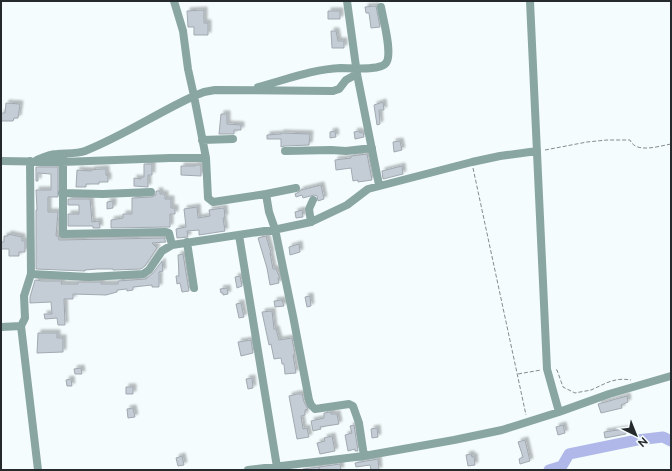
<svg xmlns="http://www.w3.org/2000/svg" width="672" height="471" font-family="Raleway,sans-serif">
  <defs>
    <filter id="shadow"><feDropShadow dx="3" dy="-3" stdDeviation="1" flood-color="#0004"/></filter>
  </defs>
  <rect width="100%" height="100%" fill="#f4fcfe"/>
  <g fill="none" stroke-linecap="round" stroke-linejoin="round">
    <path stroke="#afb8e9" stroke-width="11" d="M549 470 562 466 569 454 637 440 663 437 671 441"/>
  </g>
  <path fill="#c4cdd5" stroke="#a1a9b1" filter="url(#shadow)" d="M376 6 380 27 371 28 369 13H366L365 7Z
    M204 10V23H208V35H194V27H188L187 11Z
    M328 11H340V19H328Z
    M331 31H336L338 41H344V48H332Z
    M383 102 384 110H379L380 124 377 125 374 105Z
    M6 103 20 104 18 118H14L13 121H1V113H5Z
    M221 114H227V124L241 125V130H234V134H219Z
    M335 131 336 137 330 138V132Z
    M359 131 360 133 363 132 364 137 355 139 354 132Z
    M281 133 310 134 309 145 285 146 281 147V139H267V135L281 134Z
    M400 141 402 150 394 152 393 142Z
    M367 154 372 180 358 182V180L353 181 351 168 336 170 335 160 351 158V156Z
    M144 164H152V175H148V187L134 186V178L141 179V177H144Z
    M195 165H201V176L181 175V166H195Z
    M402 166 403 174 383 179 382 171Z
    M36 167H58V197H48V212H58L56 236H58L59 240 164 238 166 242 152 243 157 248 145 266 141 269 113 270V269H97L85 270V271L36 269V210H37L36 190H51V174L38 173V181H36Z
    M100 169H106V175L108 176V182H99V184H86V187H76L77 170 91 171V170Z
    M321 185 324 199 318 201 317 196 314 195 303 198 302 195 296 197 295 194 299 192 301 190Z
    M156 191H160V194H165V199H171V208H175V214H170V227L111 228V220L123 218V214H132V198L152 197 156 195Z
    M68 199H90L92 222 99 221 100 228H93V226H68V214H79V205H68Z
    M113 201V208L107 209V202Z
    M197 207 198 218 210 216 209 210 224 208 225 217 223 218 225 231 199 235V230L187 231 188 237 177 238 176 229 186 227 184 209Z
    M302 210 303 217 296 218 295 212Z
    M8 234 22 237V241H25V252H19V256H9V249H1V242H4V236H8Z
    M266 236 271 253H270L273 269H276L280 278H278L279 283 270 285 267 268 258 238Z
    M299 244 300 252 290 255 289 247Z
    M183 254 189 291 182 292 180 283 177 284 176 276H179L178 255Z
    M162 261 163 271 159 272V287H152V285L133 287V290L127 291V289L117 290V292L106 295 73 294V299H64L65 325H58L57 318 45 319 44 314H52L51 302 30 303V297L35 280 42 281H62L61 284H78V282H101V284H118V281L146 279 153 273Z
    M240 276 242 286 237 288 235 277Z
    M227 288 228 294 223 295V293H221L220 289Z
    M310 296 311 306 307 307 305 297Z
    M282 300 284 306 275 307 274 301Z
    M241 303 244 317 239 318 236 304Z
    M272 311 274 329H276L279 340 292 338 295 354 293 355 296 373 285 374 284 364H282L281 358 274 359 271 344 269 345 262 312Z
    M38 333H57V338H63V352L37 353Z
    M251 340 253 353 241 356 238 342Z
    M81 368 82 374H75L74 369Z
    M252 378 253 388 248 389 246 379Z
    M71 379 72 386H67L66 380Z
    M126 387H133V394H126Z
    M297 394H302L304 402 308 409 305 410V415L301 416 303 429 307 428 309 437 297 439 289 396Z
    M627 396 628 402 621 405 622 408 601 413 598 404Z
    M133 408 135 417 128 418 127 409Z
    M331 412V414H337L339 424 320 427 321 429 313 431 311 421 324 418V413Z
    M354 425 358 451H355V449L348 451 345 435 352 433 350 426Z
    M563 425 565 433 558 435 556 427Z
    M377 428 378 437 372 438 371 429Z
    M625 429 626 434 605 438 604 432Z
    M332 436 335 451 320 454 317 443 325 441 324 438Z
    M525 440 530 461 520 464 519 459 523 457 518 442Z
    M471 454 472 457 474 456 475 465 468 466 466 455Z
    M182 456 184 465 178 466 176 458Z
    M378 459 379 470H371L370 465 356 467 355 463Z
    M340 464 341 470H319V467Z
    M319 467V470H303V469Z"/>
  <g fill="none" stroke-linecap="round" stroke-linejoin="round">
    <path stroke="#868c8e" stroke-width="1" stroke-dasharray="4 2" stroke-linecap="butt" d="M545 150 587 142 607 140H630C636 154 659 146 671 144
      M473 168 526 415
      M556 370H557L563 387 575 393C580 392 586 391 591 390 605 384 614 377 631 380
      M518 374 541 370"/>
    <path stroke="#8aa6a2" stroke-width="8" d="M347 1 357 74 379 185
      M530 1 547 369 559 412
      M258 87C285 80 313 69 341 68 351 68 380 71 386 63 393 54 383 19 381 7
      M202 140 233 139
      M285 151 331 150 346 151 372 148
      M63 157V234L166 232 169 233 172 245
      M206 158 194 96 204 92 215 90 333 91 339 89 346 80 357 74
      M37 160C44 157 50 154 57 154 66 153 77 154 85 151 123 136 157 113 194 96L188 69 183 31 174 1
      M1 161 62 162 170 158H206L208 198 213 202 266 194 269 212 275 229 293 316 309 400 311 405 315 409 349 404 353 406 359 423 364 456
      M30 161 31 274 24 296 25 318 21 326 38 470
      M62 193 103 194 151 192
      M266 194 296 188
      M311 222 309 209 313 200
      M239 235 277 467
      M187 242 194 288
      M31 274 89 277 143 274 149 270 162 251 172 245 278 229 311 222 347 205 368 189 472 162 500 156 537 151
      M1 327 21 326
      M248 470 364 456 454 440 502 430 559 412 609 394 671 376"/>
  </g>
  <rect width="672" height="471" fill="none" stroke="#252a2c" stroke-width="4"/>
  <g transform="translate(636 435) rotate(137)" stroke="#f4fcfe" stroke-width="3" paint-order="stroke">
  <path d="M0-3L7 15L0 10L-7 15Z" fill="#252a2c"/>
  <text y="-6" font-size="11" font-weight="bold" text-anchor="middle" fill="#252a2c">N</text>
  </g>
</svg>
